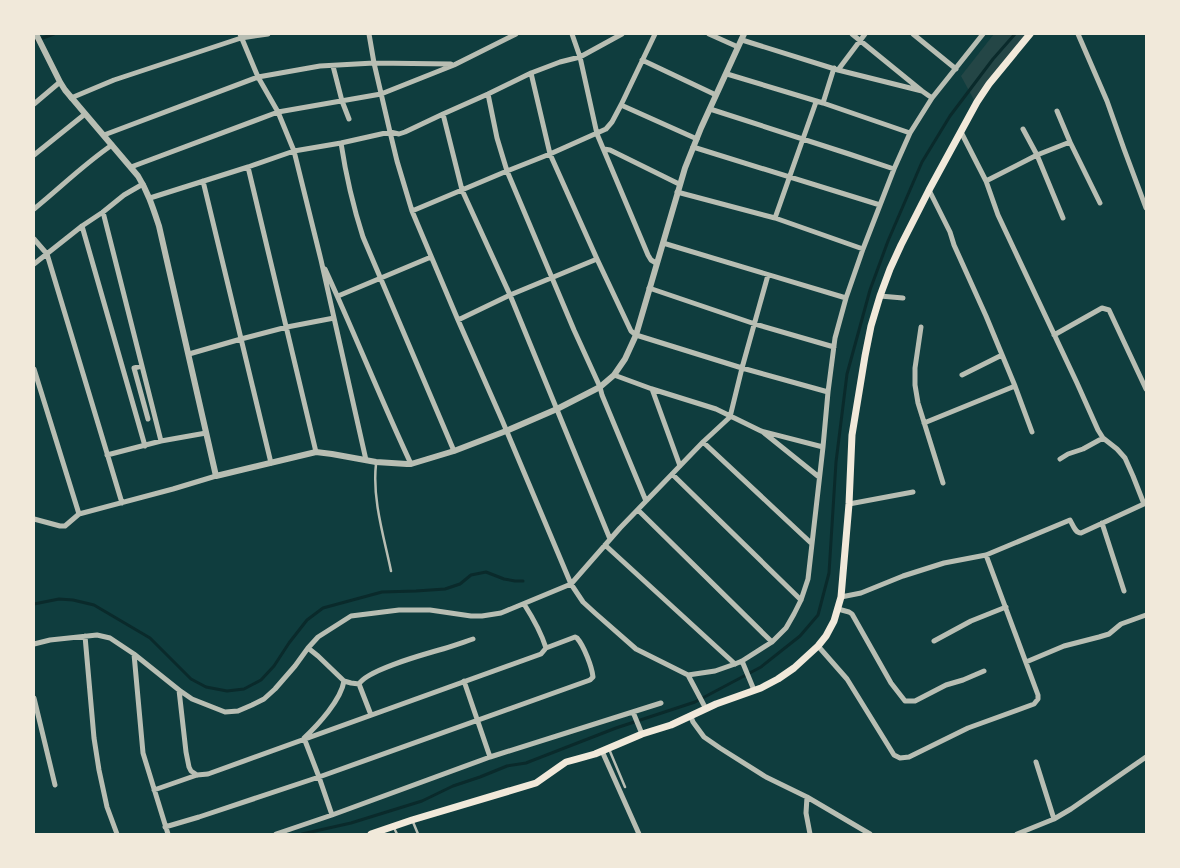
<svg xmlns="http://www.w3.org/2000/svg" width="1180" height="868" font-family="Raleway,sans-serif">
  <rect width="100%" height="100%" fill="#0f3d3e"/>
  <path fill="#244646" d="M994 34H1027L974 100 961 76Z"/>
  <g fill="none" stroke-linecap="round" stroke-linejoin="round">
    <path stroke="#0a2a2b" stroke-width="3" d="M34 41 54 34
      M34 604 59 599 73 600 94 605 150 638 191 679 206 687 227 691 244 689 261 680 274 666 289 643 307 620 323 608 382 592 416 591 445 589 460 584 471 575 486 572 504 579 515 581H523
      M302 834 351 823 422 801 453 786 480 777 507 766 526 763 616 728 695 702 761 667 800 636 818 615 829 573 836 462 847 374 870 290 888 241 922 162 950 116 993 59 1015 34"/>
    <path stroke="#b8beb3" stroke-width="2.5" d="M376 464C372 499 384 537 391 571
      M609 749 625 787
      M413 822 418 834
      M394 828 397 834"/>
    <path stroke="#b8beb3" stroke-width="5" d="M240 34 258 77 278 112 294 151 321 260 366 460
      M369 34 374 63 390 132 397 161 412 211 458 320 502 420 571 584 583 602 595 613 636 649 688 675 715 671 735 664 742 661 772 642 786 628 794 614 801 600 808 579 823 447 828 392 835 338 846 298 863 249 894 169 910 133 932 98 983 34
      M572 34 580 57 597 134 648 255 651 260 656 263
      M709 34 738 47
      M852 34 922 91 932 98
      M913 34 956 69
      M1078 34 1107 101 1124 149 1146 208
      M742 40 838 70 922 91
      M642 60 716 95
      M333 66 342 101 349 119
      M838 70 865 34
      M531 73 550 154 597 259 631 331 636 335 742 368 828 392
      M727 74 823 103 910 133
      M488 94 497 138 507 171 574 330 600 387 602 395 646 501
      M71 98 114 80 241 38 268 34
      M823 103 834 68
      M34 104 60 82
      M621 105 697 139
      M710 109 849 154 894 169
      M1057 111 1070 142 1100 203
      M443 114 462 190 510 295 610 539
      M1023 129 1037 155 1063 218
      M961 132 986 181 998 215 1077 383 1098 430 1103 438 1117 449 1125 458 1133 476 1144 504
      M104 135 258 77 320 66 374 63 451 64
      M341 143C346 176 353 206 363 237L454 451
      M693 147 880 205
      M604 149 610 150 679 184
      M34 155 85 114
      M131 167 278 112 381 94 454 65 516 34
      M248 167 316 452
      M203 181 271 463
      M986 181 1037 155 1070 142
      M929 190 950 232 954 245 986 316 1015 386 1032 432
      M677 192 775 218 863 249
      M150 198 248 167 294 151 341 143 390 132 399 134 405 132 443 114 488 94 531 73 560 62 580 57 622 34
      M34 209C60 188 84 164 112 145
      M412 211 507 171 550 154 606 129 612 122 621 105 655 34
      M103 212 161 441
      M775 218 816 102
      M82 226 145 446
      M34 239 47 254 122 503
      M663 243 846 298
      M34 264 82 226 103 212 124 195 143 184
      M325 269C355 334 381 400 411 464
      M649 288 755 324 834 347
      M338 296 431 257
      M880 296 903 298
      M458 320 510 295 597 259
      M921 327 915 368V385L918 403 943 483
      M1054 335 1102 308 1109 310 1146 389
      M189 354 241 339 287 327 334 318
      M142 366 134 368 148 419
      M34 369 79 514
      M614 375 652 389 716 409 761 431 823 447
      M962 375 1002 355
      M652 389 680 466
      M730 417 742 368 768 275
      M924 423 1015 386
      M763 432 819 477
      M703 442 811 543
      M107 455 161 441 206 433
      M1060 459 1068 454 1083 449 1103 438
      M672 474 801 600
      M849 504 913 492
      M638 510 772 642
      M34 519 60 526H65L79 514 173 489 216 476
      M1102 523 1124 591
      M605 545 735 664
      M841 597 861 593 903 576 944 563 986 555 1070 520C1073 525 1075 533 1081 533L1146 503
      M838 609 849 612 852 614 891 683 905 701H915L946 685 963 680 984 671
      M85 636 94 738 99 770 107 807 117 834
      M934 641 971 621 1006 607
      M34 644 50 640 97 635 110 638 134 654 179 690 192 699 225 712 238 711 252 705 264 699 275 689 295 666 308 648 318 637 351 616 399 610H430L471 616H482L501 613 571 584 620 528 703 442 730 417
      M818 646 847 679 894 755 900 758 909 757 968 728 1034 704 1038 699V695L986 555
      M308 648 318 656 344 681 351 683 359 684
      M134 654 143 753 168 834
      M742 661 754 690
      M1026 662 1064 646 1099 637 1109 634 1121 624 1146 615
      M688 675 706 709
      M464 681 490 757
      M359 684C367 670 422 655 439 650 450 647 461 643 473 639
      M359 684 371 715
      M179 690 186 752 189 767 191 771 197 775
      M34 698 55 785
      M633 712 642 734
      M691 717 693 722 704 737 720 748 766 777 807 797 870 834
      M602 751 639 834
      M1036 762 1054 819
      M154 790 197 775 208 774 541 654 546 648C541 632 533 618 524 604
      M807 797 806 813 810 834
      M332 815 319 777 304 738C318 725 341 700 344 681
      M165 827 199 817 319 777 590 680 593 677C592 667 584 646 577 638L575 637 546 648
      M276 834 332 815 490 757 661 703
      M1017 834 1054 819 1071 809 1146 757"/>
    <path stroke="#b8beb3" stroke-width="6" d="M36 34 60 82 65 90 138 176C148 192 153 208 159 226L216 476 316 452 332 454 376 462 407 464H411L454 451 506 431 557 409 600 387 614 375 625 359 636 335 685 168 701 128 744 34"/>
    <path stroke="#f1e9da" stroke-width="7" d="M371 834 412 820 536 783 566 762 595 754 642 734 671 725 716 704 761 688 778 679 794 668 818 646 826 636 834 621 841 597 849 504 852 435 865 356 871 326 880 296 890 269 901 245 929 190 977 102 989 84 1030 34"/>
  </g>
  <rect width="1180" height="868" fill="none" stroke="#f1e9da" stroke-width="70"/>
</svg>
